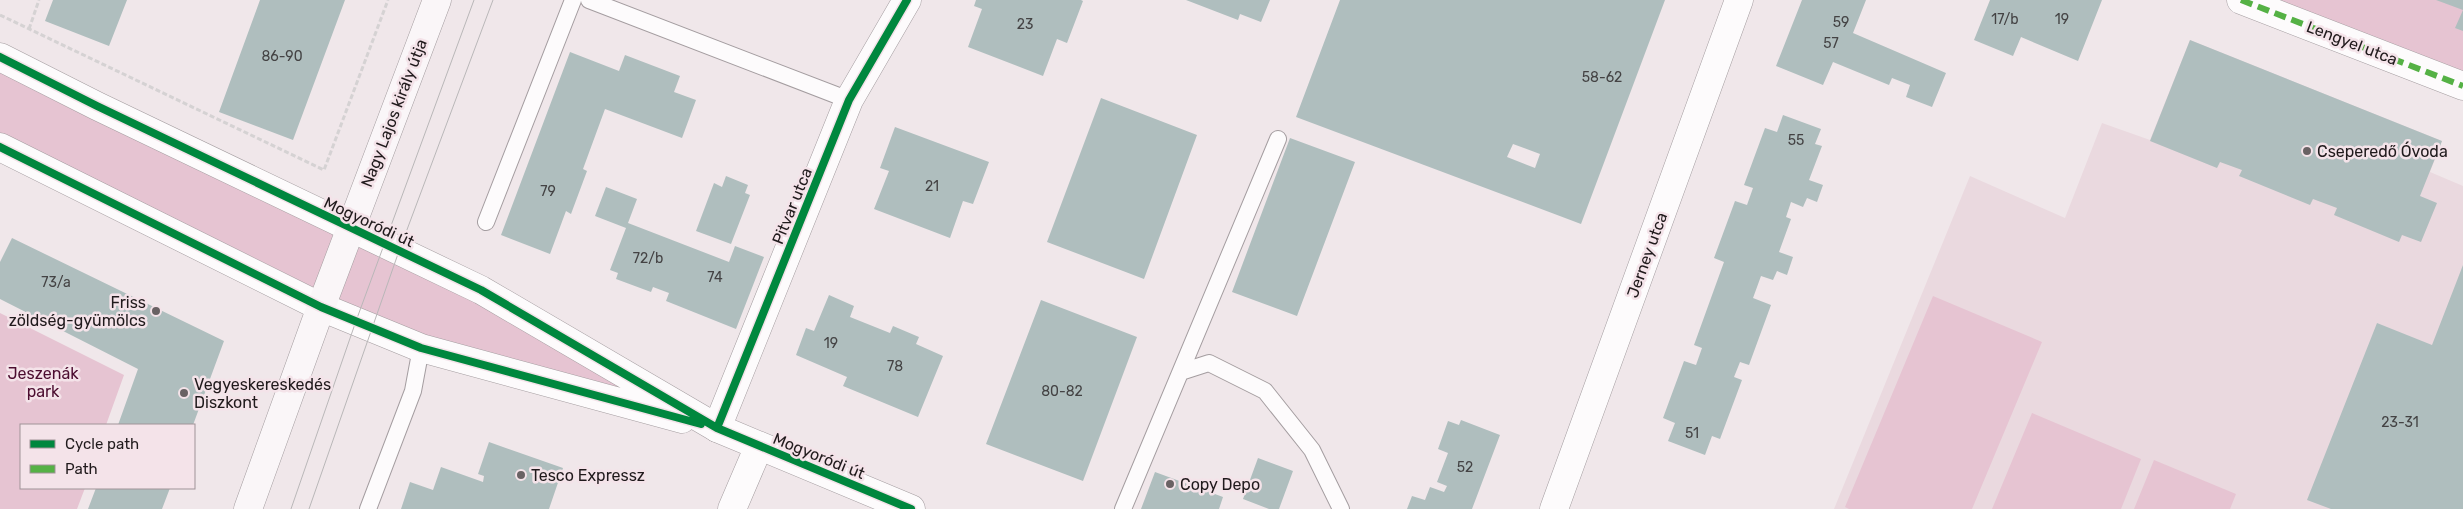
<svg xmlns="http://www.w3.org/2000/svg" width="2463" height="509" font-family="Rubik,sans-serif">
  <rect width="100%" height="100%" fill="#f0e7ea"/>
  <path fill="#ead9df" d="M2190 40 2442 141 2430 172 2463 186V509H1834L1970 176 2065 218 2102 123 2150 140Z"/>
  <path fill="#e6c4d2" d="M2244 0H2463V86Z
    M0 57 97 106 717 428 421 348 0 147Z
    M1933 296 2042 342 1972 509H1849L1845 507Z
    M0 313 124 375 106 425H21V488H85L77 509H0Z
    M2032 413 2141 459 2121 509H1992Z
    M2154 460 2236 494 2230 509H2134Z"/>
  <path fill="#afbebe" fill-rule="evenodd" d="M53 0H127L109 46 45 21Z
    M260 0H345L293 140 219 112Z
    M976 0H1081L1083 1 1067 43 1057 39 1043 76 968 47 982 9 974 6Z
    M1186 0H1270L1261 22 1240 14 1238 20Z
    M1340 0H1665L1581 224 1296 117ZM1513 144 1540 154 1535 168 1507 157Z
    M1802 0H1866L1853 33 1946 73 1932 107 1906 97 1910 85 1892 78 1889 85 1833 62 1823 85 1776 66Z
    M1990 0H2102L2078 61 2021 37 2013 56 1974 40Z
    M2436 0H2463V31L2455 28 2463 10Z
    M2190 40 2442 141 2420 196 2437 203 2421 242 2402 235 2399 242 2334 215 2337 208 2313 199 2310 205 2239 176 2242 170 2220 162 2217 168 2150 141Z
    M570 52 619 71 625 55 680 76 674 92 696 100 682 138 605 109 583 169 587 171 571 214 566 211 550 254 501 235Z
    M1101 98 1197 135 1144 279 1047 242Z
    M1783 115 1821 129 1815 144 1822 146 1809 180 1823 185 1817 202 1807 198 1803 207 1791 202 1786 217 1791 219 1779 252 1793 257 1787 275 1777 271 1773 280 1761 276 1753 298 1771 305 1749 365 1740 362 1734 377 1742 380 1720 439 1712 436 1705 455 1668 441 1675 423 1663 418 1684 361 1696 365 1702 348 1694 345 1724 262 1714 258 1735 201 1747 205 1753 188 1744 185 1765 128 1777 132Z
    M895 127 989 162 973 204 963 201 950 238 874 209 889 171 880 168Z
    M1290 138 1355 162 1297 316 1232 292Z
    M726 176 748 185 745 193 750 195 731 244 696 231 714 183 722 187Z
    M606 187 637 199 628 223 729 262 735 246 764 257 736 329 666 301 669 293 653 287 651 292 616 279 618 273 610 270 626 228 595 216Z
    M12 238 224 341 193 425H118L138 369 0 299V262Z
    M2463 265V509H2331L2307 500 2377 323 2432 345Z
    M829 295 854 306 850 317 890 333 893 326 919 337 916 344 943 356 918 417 843 386 847 377 796 355 806 328 814 331Z
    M1041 300 1137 337 1083 481 986 444Z
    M1461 420 1500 435 1472 509H1407L1412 496 1425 500 1430 487 1444 492 1447 486 1437 482 1448 453 1438 449 1448 421 1459 425Z
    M489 442 563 468 549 509H401L410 482 433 490 441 467 483 482 484 476 478 474Z
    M1258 458 1293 471 1279 509H1269L1243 499Z
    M1155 472 1223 497 1219 509H1141Z
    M96 488H170L162 509H88Z"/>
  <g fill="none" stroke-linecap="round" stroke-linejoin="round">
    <g stroke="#a49da0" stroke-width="18">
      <path id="service" d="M589 0 849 100
        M486 222 573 0
        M1181 372 1209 363 1265 391 1312 450 1341 509
        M368 509 413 391 421 348
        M1123 509 1278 139"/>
    </g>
    <g stroke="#a49da0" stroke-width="29">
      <path id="minor" d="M2241 0 2463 86
        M717 428 849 100 907 0
        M732 509 759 446
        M1554 509 1739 0"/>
    </g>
    <g stroke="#a49da0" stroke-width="29">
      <path id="tertiary" d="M0 57 97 106 481 290 717 428 911 509
        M0 147 321 307 421 348 682 419"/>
    </g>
    <g stroke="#a49da0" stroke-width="29">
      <path id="secondary" d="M248 509 321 307 437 0"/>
    </g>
    <path stroke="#d5d2d3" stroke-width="3" stroke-dasharray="5 2.5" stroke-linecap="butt" d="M0 15 324 170 388 0
      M29 29 39 0"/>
    <use href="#service" stroke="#fdfbfc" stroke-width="16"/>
    <use href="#minor" stroke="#fdfbfc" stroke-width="28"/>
    <use href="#tertiary" stroke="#fdfbfc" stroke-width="28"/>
    <use href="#secondary" stroke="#faf6f8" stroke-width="28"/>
    <path stroke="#b9b7b8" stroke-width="1" d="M291 509 356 321 474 0
      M309 509 399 251 493 0"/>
    <path stroke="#55b145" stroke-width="6" stroke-dasharray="12 6" stroke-linecap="butt" d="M2241 0 2463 86"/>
    <g stroke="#f4e3e9" stroke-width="11">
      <path id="cycleway" d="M0 57 97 106 481 290 717 428 911 509
        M0 147 321 307 421 348 701 424
        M717 428 849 100 907 0"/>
    </g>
    <use href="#cycleway" stroke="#00873e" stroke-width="8"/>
  </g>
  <g fill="#696264" stroke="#f4e3e9" stroke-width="2">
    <circle cx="2307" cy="151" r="5"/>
    <circle cx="156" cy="311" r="5"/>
    <circle cx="184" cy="393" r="5"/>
    <circle cx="521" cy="475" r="5"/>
    <circle cx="1170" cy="484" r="5"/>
  </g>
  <g text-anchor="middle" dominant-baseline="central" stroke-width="5" stroke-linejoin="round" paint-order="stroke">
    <g font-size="14" fill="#444344">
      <text x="2005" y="19">17/b</text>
      <text x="2062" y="19">19</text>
      <text x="1841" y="22">59</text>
      <text x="1025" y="24">23</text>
      <text x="1831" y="43">57</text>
      <text x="282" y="56">86-90</text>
      <text x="1602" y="77">58-62</text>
      <text x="1796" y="140">55</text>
      <text x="932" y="186">21</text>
      <text x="548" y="191">79</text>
      <text x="648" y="258">72/b</text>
      <text x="715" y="277">74</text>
      <text x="56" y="282">73/a</text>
      <text x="831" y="343">19</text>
      <text x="895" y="366">78</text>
      <text x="1062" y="391">80-82</text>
      <text x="2400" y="422">23-31</text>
      <text x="1692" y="433">51</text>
      <text x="1465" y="467">52</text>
    </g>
    <g font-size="16" fill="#201a1c" stroke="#f4e3e9">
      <text transform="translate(2352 43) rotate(21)">Lengyel utca</text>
      <text transform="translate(394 113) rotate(-69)">Nagy Lajos király útja</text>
      <text transform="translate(792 206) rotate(-68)">Pitvar utca</text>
      <text transform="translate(369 222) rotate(25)">Mogyoródi út</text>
      <text transform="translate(1647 255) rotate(-70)">Jerney utca</text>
      <text transform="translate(819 456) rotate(22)">Mogyoródi út</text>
    </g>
    <g font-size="16" fill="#201a1c" stroke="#f4e3e9" text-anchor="start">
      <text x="2317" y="151">Cseperedő Óvoda</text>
      <text x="146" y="302" text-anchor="end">Friss<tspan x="146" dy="18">zöldség-gyümölcs</tspan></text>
      <text x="194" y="384">Vegyeskereskedés<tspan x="194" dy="18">Diszkont</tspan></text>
      <text x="531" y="475">Tesco Expressz</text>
      <text x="1180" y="484">Copy Depo</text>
    </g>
    <g font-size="16" fill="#4c0d30" stroke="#f4e3e9">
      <text x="43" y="373">Jeszenák<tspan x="43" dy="18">park</tspan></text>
    </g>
  </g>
  <rect x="20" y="424" width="175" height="65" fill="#f4e3e9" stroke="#9f9397"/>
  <rect x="30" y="440" width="25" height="8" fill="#00873e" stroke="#9f9397"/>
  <text x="65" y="449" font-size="15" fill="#201a1c">Cycle path</text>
  <rect x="30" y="465" width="25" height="8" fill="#55b145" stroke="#9f9397"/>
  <text x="65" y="474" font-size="15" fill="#201a1c">Path</text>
</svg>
